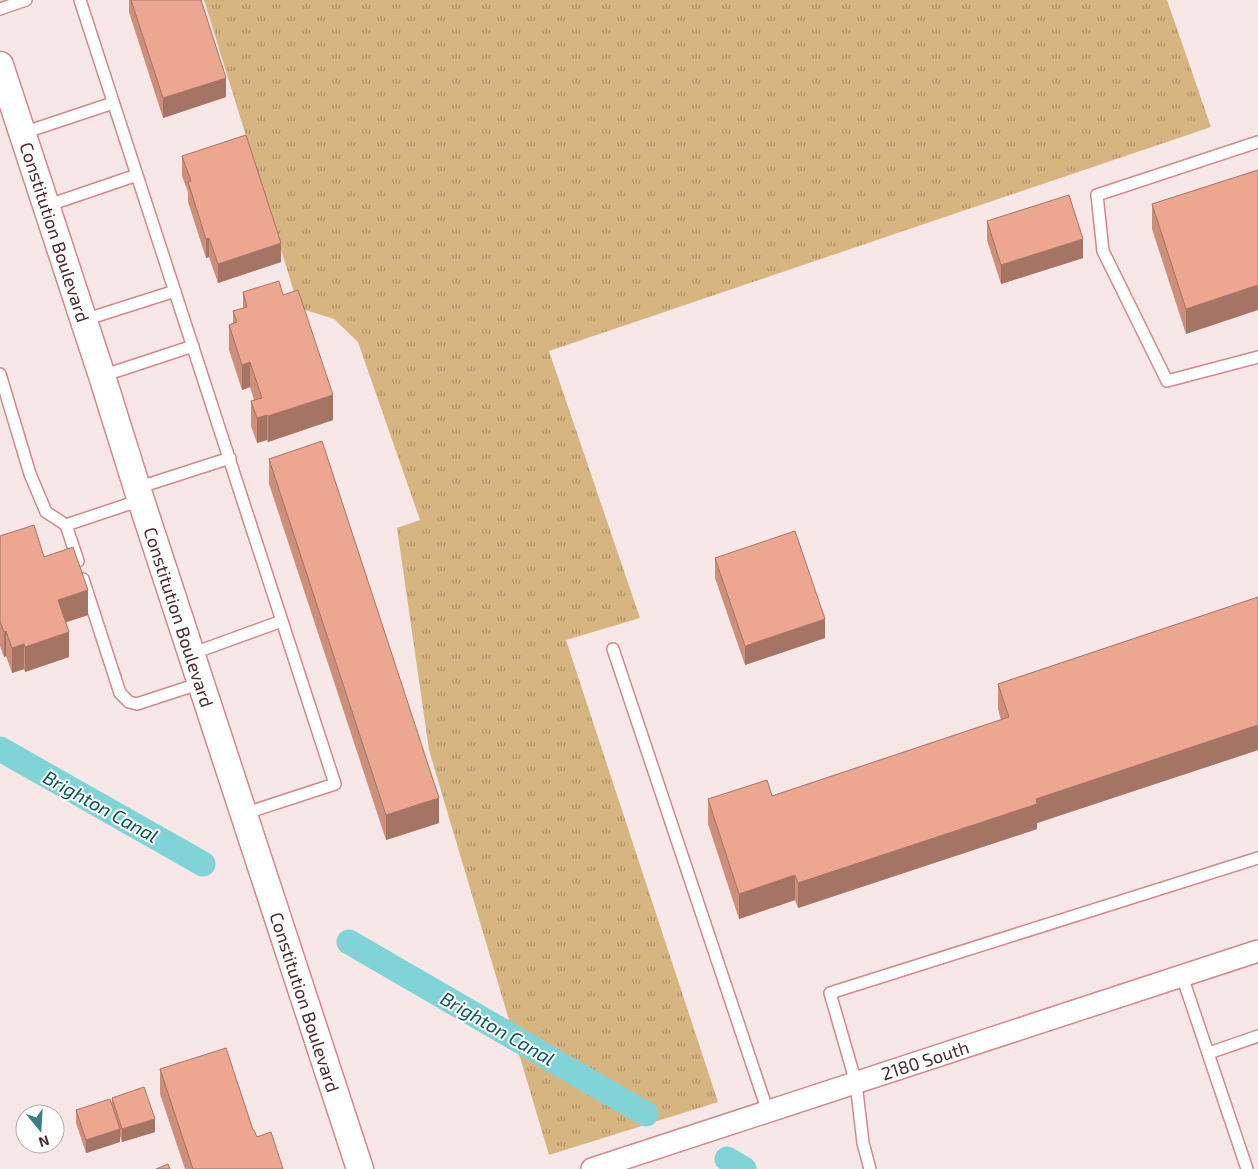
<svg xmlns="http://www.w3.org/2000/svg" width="1258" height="1169" font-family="'Exo 2',sans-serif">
  <defs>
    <pattern id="grass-tufts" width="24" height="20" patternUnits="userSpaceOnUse" patternTransform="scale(1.25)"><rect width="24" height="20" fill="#d7b581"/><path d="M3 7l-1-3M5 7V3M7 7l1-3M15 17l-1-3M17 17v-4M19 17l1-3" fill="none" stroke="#b0936a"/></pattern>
  </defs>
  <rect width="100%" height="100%" fill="#f7e7e7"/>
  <path fill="url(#grass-tufts)" d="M204 0H1167L1211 127 549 351 640 618 566 640 718 1102 549 1155 429 750 397 528 420 520 358 342 334 319 299 308Z"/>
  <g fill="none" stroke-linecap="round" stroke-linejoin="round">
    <path stroke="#80d4d7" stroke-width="25" d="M0 749 203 864
      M349 942 646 1114
      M727 1159 744 1169"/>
    <g stroke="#d2898b" stroke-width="14">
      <path id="service" d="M80 0 335 784 243 814
        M0 9 26 0
        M23 133 113 103
        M1258 142 1097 195 1103 251 1167 381 1258 357
        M46 206 137 175
        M84 320 175 291
        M0 374 30 474 46 512 66 525
        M102 376 193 346
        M137 488 230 458
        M78 561 66 525 141 500
        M83 579 120 693 129 702 137 704 201 683
        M613 649 768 1112
        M191 654 282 621
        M1182 976 1247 1169
        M1209 1053 1258 1036
        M870 1169 863 1143 856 1083 830 993 1258 858"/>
    </g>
    <g stroke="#d2898b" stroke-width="24">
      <path id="minor" d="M592 1169 1258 951"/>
    </g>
    <g stroke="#d2898b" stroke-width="29">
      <path id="tertiary" d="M0 65 102 376 137 488 360 1169"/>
    </g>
    <use href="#service" stroke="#fff" stroke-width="11"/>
    <use href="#minor" stroke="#fff" stroke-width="21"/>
    <use href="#tertiary" stroke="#fff" stroke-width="26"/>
  </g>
  <path fill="#cc8f7c" d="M129 0H201L226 97 163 118 129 12Z
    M182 156 281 262 218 283 209 257 206 258 188 202V192L182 176Z
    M1258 170 1186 334 1152 229V204Z
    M987 221 1083 258 1001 284 987 240Z
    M243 292 283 295 333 420 268 442 267 440 257 443 251 426V401L254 400 250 387 242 390 229 350V325L233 323V311L243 308Z
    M269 459 439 823 386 840 269 484Z
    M0 536 44 557 88 615 66 622 69 657 25 672 24 669 12 673 6 656 4 657 0 646Z
    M715 558 825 638 745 665 715 578Z
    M1258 597V750L1037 823V829L798 908 795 900 739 919 708 824V799L772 796 1001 720 998 709V684Z
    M160 1069 253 1130 257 1137 283 1169H185L160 1094Z
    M112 1098 155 1132 122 1142 120 1136V1142L86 1153 76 1123V1110L112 1104Z"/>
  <path fill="#a67465" d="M226 78V97L163 118V98Z
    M209 238V257L206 258V239Z
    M1083 239V258L1001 284V265Z
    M281 243V262L218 283V264Z
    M1258 285V310L1186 334V309Z
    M250 362V387L242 390V365Z
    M333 395V420L268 442V416Z
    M267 415V440L257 443V418Z
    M88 590V615L58 625V600Z
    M825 619V638L745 665V646Z
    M6 631V656L4 657V632Z
    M69 632V657L25 672V647Z
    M24 644V669L12 673V648Z
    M1258 725V750L1037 823V829L798 908V883L1036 799Z
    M439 798V823L386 840V815Z
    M795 875V900L739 919V894Z
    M155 1119V1132L122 1142V1129Z
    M120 1129V1142L86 1153V1140Z"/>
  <path fill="#eda690" stroke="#a67465" d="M131 0H201L226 78 163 98Z
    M246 135 281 243 218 264 209 238 206 239 188 182 191 181 182 156Z
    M1258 170V285L1186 309 1152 204Z
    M1069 195 1083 239 1001 265 987 221Z
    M279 281 283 295 298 290 333 395 268 416 267 415 257 418 251 401 262 398 250 362 242 365 229 325 237 322 233 311 247 307 243 292Z
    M322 441 439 798 386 815 269 459Z
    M34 525 44 557 73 547 88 590 58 600 69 632 25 647 24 644 12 648 6 631 4 632 0 621V536Z
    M795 531 825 619 745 646 715 558Z
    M1258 597V725L1036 799 1037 804 798 883 795 875 739 894 708 799 767 780 772 796 1009 717 998 684Z
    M226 1048 253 1130H254L257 1137 271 1132 283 1169H193L160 1069Z
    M144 1087 155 1119 122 1129 112 1098Z
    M110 1099 120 1129 86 1140 76 1110Z
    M168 1164 170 1169H156Z"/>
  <g text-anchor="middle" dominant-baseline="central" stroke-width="4" stroke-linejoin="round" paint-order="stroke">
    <g font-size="18" fill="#492b2c" stroke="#fff">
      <text transform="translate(55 232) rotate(72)">Constitution Boulevard</text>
      <text transform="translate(179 617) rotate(72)">Constitution Boulevard</text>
      <text transform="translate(305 1002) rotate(72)">Constitution Boulevard</text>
      <text transform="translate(925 1060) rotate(-18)">2180 South</text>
    </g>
    <g font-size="19" font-style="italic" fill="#065557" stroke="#fff">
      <text transform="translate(101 806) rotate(29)">Brighton Canal</text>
      <text transform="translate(498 1028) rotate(30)">Brighton Canal</text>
    </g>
  </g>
  <g transform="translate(40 1129) rotate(162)"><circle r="24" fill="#ffffff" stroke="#b6aaab"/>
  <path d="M0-4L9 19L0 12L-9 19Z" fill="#378082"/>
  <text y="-8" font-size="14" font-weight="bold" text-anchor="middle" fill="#492b2c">N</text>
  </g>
</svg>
